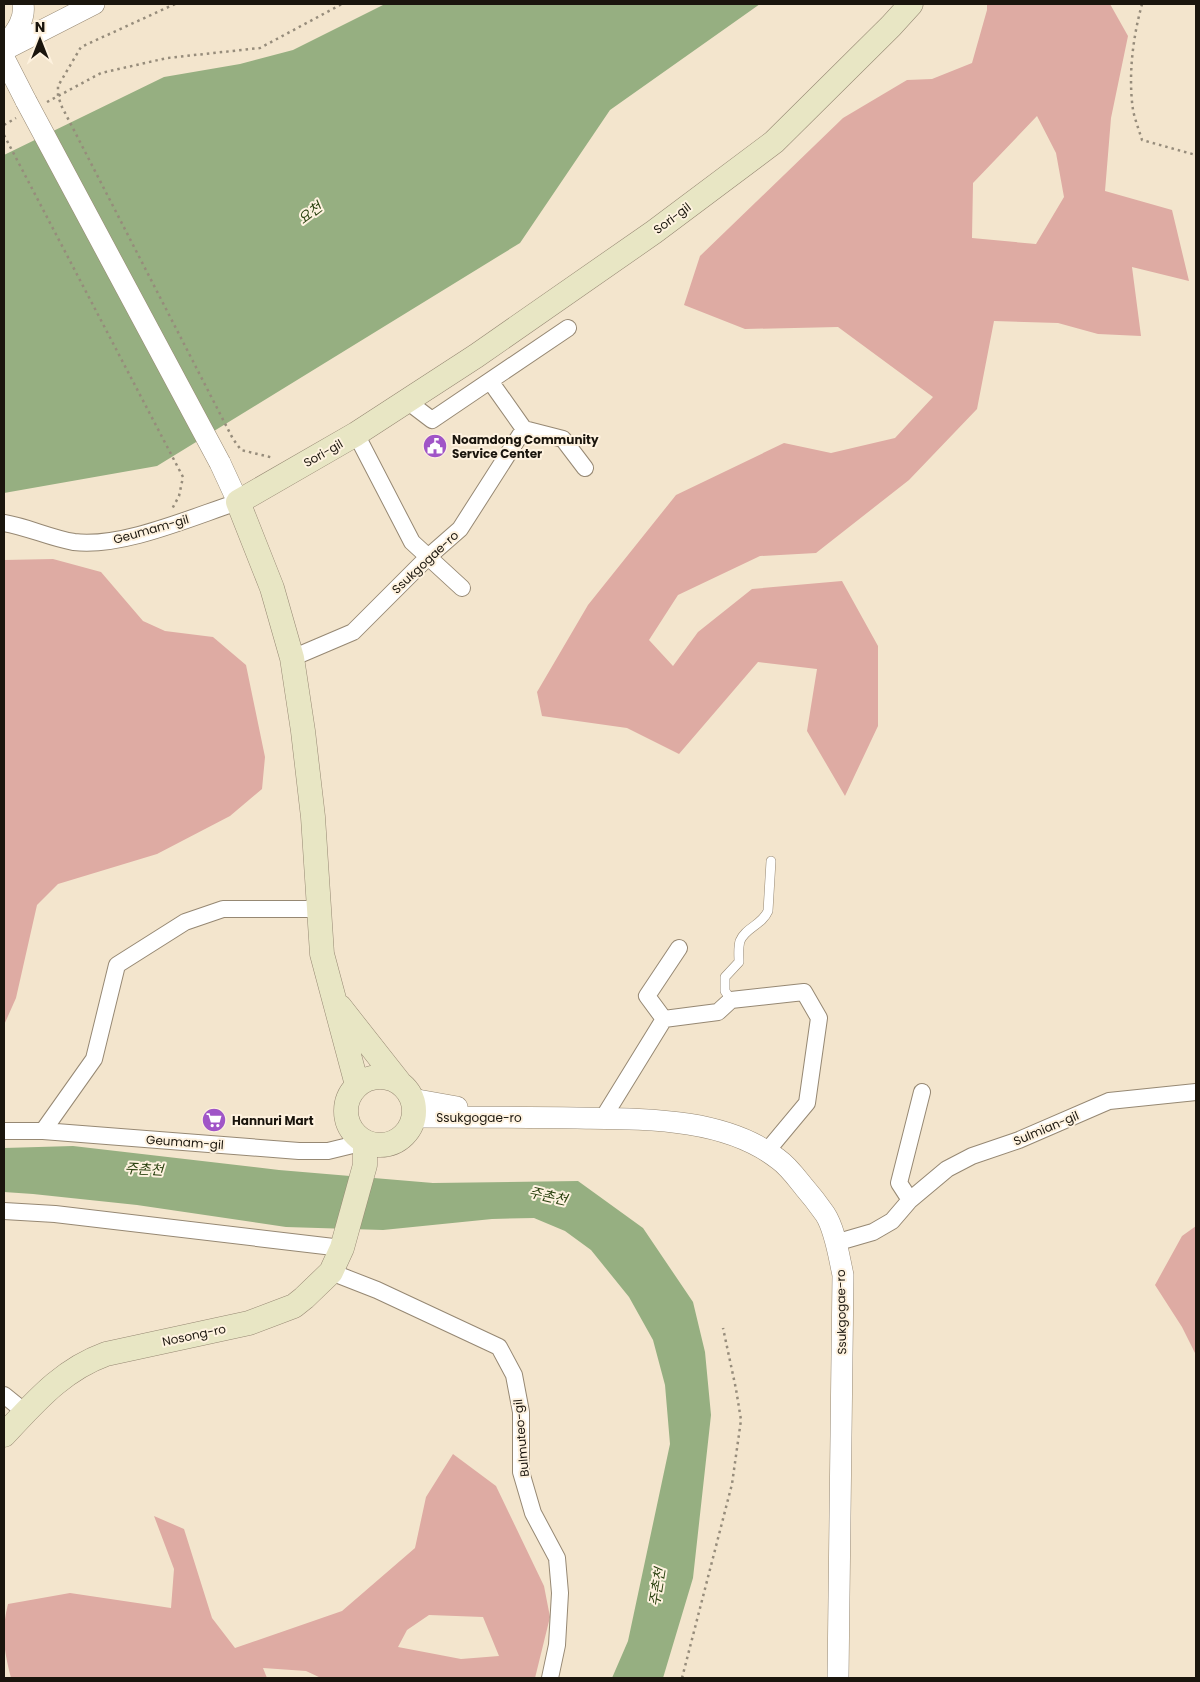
<svg xmlns="http://www.w3.org/2000/svg" width="1200" height="1682" font-family="Poppins,'Noto Sans KR',sans-serif">
  <rect width="100%" height="100%" fill="#f3e5cd"/>
  <path fill="#deaba3" fill-rule="evenodd" d="M987 4H1110L1128 36 1111 118 1105 191 1172 210 1189 281 1132 267 1141 336 1098 334 1058 323 994 321 977 409 909 480 816 553 760 556 678 595 649 640 673 666 698 632 752 589 842 581 878 646V726L845 796 807 731 817 669 758 662 679 754 627 728 542 716 537 692 588 605 676 495 784 443 831 453 895 438 933 397 838 327 745 329 684 305 700 256 843 118 907 80 932 79 972 63 987 10ZM1037 116 1056 153 1064 197 1036 244 972 238 973 183Z
    M53 559 101 572 143 621 165 631 213 637 246 665 265 757 262 789 230 816 157 854 58 884 37 905 16 998 4 1025V560Z
    M1196 1226V1355L1182 1327 1155 1285 1182 1236Z
    M453 1454 496 1486 544 1586 550 1617 535 1678H321L306 1671 263 1668 267 1678H11C4 1651 1 1632 8 1604L70 1593 171 1608 174 1569 154 1516 184 1529 212 1618 235 1648 342 1611 415 1548 426 1497ZM429 1615 483 1617 499 1656 461 1659 398 1647 407 1630Z"/>
  <path fill="#96af81" d="M385 4H760L610 110 520 243 157 466 4 493V155L164 77 240 64 293 50Z
    M73 1146 279 1170 433 1183 578 1181 643 1228 693 1302 705 1352 711 1415 693 1578 663 1678H612L628 1641 670 1444 665 1385 653 1340 629 1297 591 1250 565 1231 534 1218 492 1219 383 1230 286 1227 137 1205 33 1194 4 1192V1148Z"/>
  <g fill="none" stroke-linecap="round" stroke-linejoin="round">
    <g stroke="#968873" stroke-width="10">
      <path id="service" d="M731 1000 725 991V977L739 962C739 956 738 948 740 941 745 928 762 925 768 911L771 861"/>
    </g>
    <g stroke="#968873" stroke-width="18">
      <path id="minor" d="M490 381 524 429 563 439 585 468
        M407 401 432 420 568 328
        M356 434 412 542 462 588
        M4 523C28 527 50 538 74 542 122 548 192 517 238 502
        M292 658 353 632 428 557 460 529 524 429
        M664 1019 718 1012 731 1000 804 992 819 1018 807 1103 767 1151
        M603 1118 664 1019 647 996 679 948
        M4 1131H43L299 1151H328L365 1142
        M43 1131 94 1059 117 965 185 922 223 909H318
        M910 1200 947 1169 972 1156 1019 1140 1109 1101 1196 1092
        M4 1211 55 1214 342 1248
        M835 1243 873 1232 892 1221 910 1200 899 1183 922 1092
        M331 1272 377 1290 499 1347 514 1375 521 1412V1472L533 1513 557 1558 560 1593 557 1645 550 1678
        M4 1395 25 1412"/>
    </g>
    <g stroke="#968873" stroke-width="22">
      <path id="tertiary" d="M4 47C13 35 26 21 23 4
        M4 50 94 4
        M4 58 26 101
        M220 463 238 502
        M412 1099 457 1107
        M413 1117C468 1117 522 1117 577 1118 642 1119 724 1117 778 1159 788 1166 796 1177 804 1187 811 1195 818 1204 825 1214 835 1229 839 1257 843 1275L838 1678"/>
    </g>
    <g stroke="#968873" stroke-width="25">
      <path id="secondary" d="M340 1007 399 1082
        M346 1111a34 34 0 1 1 68 0a34 34 0 1 1-68 0Z
        M357 1085 322 954 313 817 303 731 292 658 272 588 238 502 356 434 476 356 654 232 774 142 891 26 911 4
        M4 1435C36 1401 62 1370 106 1354L249 1323 294 1306 304 1298 331 1272 342 1248 365 1165V1142"/>
    </g>
    <path stroke="#968c7b" stroke-width="2.5" stroke-dasharray="2.5 4" stroke-linecap="butt" d="M175 4 81 47 58 86V96L62 107 233 439 241 450 274 458
      M1142 4C1133 37 1128 75 1133 110 1135 120 1139 130 1142 140L1196 155
      M47 102 101 73 167 58 260 48 342 4
      M4 125 16 118
      M4 135 183 477 179 496 172 509
      M682 1678 732 1484 741 1420 736 1389 723 1328"/>
    <use href="#service" stroke="#fff" stroke-width="9"/>
    <use href="#minor" stroke="#fff" stroke-width="16"/>
    <use href="#tertiary" stroke="#fff" stroke-width="21"/>
    <use href="#secondary" stroke="#e8e6c4" stroke-width="24"/>
    <g stroke="#968873" stroke-width="22" stroke-linecap="butt">
      <path id="tertiary-bridge" d="M26 101 220 463"/>
    </g>
    <use href="#tertiary-bridge" stroke="#fff" stroke-width="21"/>
  </g>
  <defs>
    <g id="civic-disc" transform="scale(1.25)"><circle r="9.5" fill="#a055c7" stroke="#fef2df"/><path d="M-.6-6.5H3V-4.5H.6V-3L4-1V1h2V6H-6V1h2V-1L-.6-3ZM-1.2 2.5V6h2.4V2.5Z" fill="#fff"/></g>
    <g id="supermarket-disc" transform="scale(1.25)"><circle r="9.5" fill="#a055c7" stroke="#fef2df"/><path d="M-6-5.5h2.5l.6 2H6L4.5 2H-2.5L-4.4-4H-6ZM-1.5 3.2a1.3 1.3 0 1 0 .1 0ZM3 3.2a1.3 1.3 0 1 0 .1 0Z" fill="#fff"/></g>
  </defs>
  <g fill-rule="evenodd">
    <use href="#civic-disc" x="435" y="446"/>
    <use href="#supermarket-disc" x="214" y="1120"/>
  </g>
  <g text-anchor="middle" dominant-baseline="central" stroke-width="4" stroke-linejoin="round" paint-order="stroke">
    <g font-size="12" fill="#1a150d" stroke="#fef2df">
      <text transform="translate(672 218) rotate(-37)">Sori-gil</text>
      <text transform="translate(323 453) rotate(-30)">Sori-gil</text>
      <text transform="translate(151 529) rotate(-16)">Geumam-gil</text>
      <text transform="translate(425 562) rotate(-43)">Ssukgogae-ro</text>
      <text x="479" y="1117">Ssukgogae-ro</text>
      <text transform="translate(1046 1128) rotate(-23)">Sulmian-gil</text>
      <text transform="translate(185 1142) rotate(4)">Geumam-gil</text>
      <text transform="translate(841 1312) rotate(-91)">Ssukgogae-ro</text>
      <text transform="translate(194 1335) rotate(-12)">Nosong-ro</text>
      <text transform="translate(521 1438) rotate(-95)">Bulmuteo-gil</text>
    </g>
    <g font-size="12" font-weight="bold" fill="#1a150d" stroke="#fef2df" text-anchor="start">
      <text x="452" y="439">Noamdong Community<tspan x="452" dy="14">Service Center</tspan></text>
      <text x="232" y="1120">Hannuri Mart</text>
    </g>
    <g font-size="14" font-style="italic" fill="#2a410f" stroke="#fef2df">
      <text transform="translate(310 213) rotate(-37)">요천</text>
      <text transform="translate(144 1169) rotate(3)">주촌천</text>
      <text transform="translate(548 1196) rotate(13)">주촌천</text>
      <text transform="translate(657 1587) rotate(-81)">주촌천</text>
    </g>
  </g>
  <rect width="1200" height="1682" fill="none" stroke="#1a150d" stroke-width="10"/>
  <g transform="translate(40 40)" stroke="#fef2df" stroke-width="4" paint-order="stroke">
  <path d="M0-4L9 19L0 12L-9 19Z" fill="#1a150d"/>
  <text y="-8" font-size="14" font-weight="bold" text-anchor="middle" fill="#1a150d">N</text>
  </g>
</svg>
